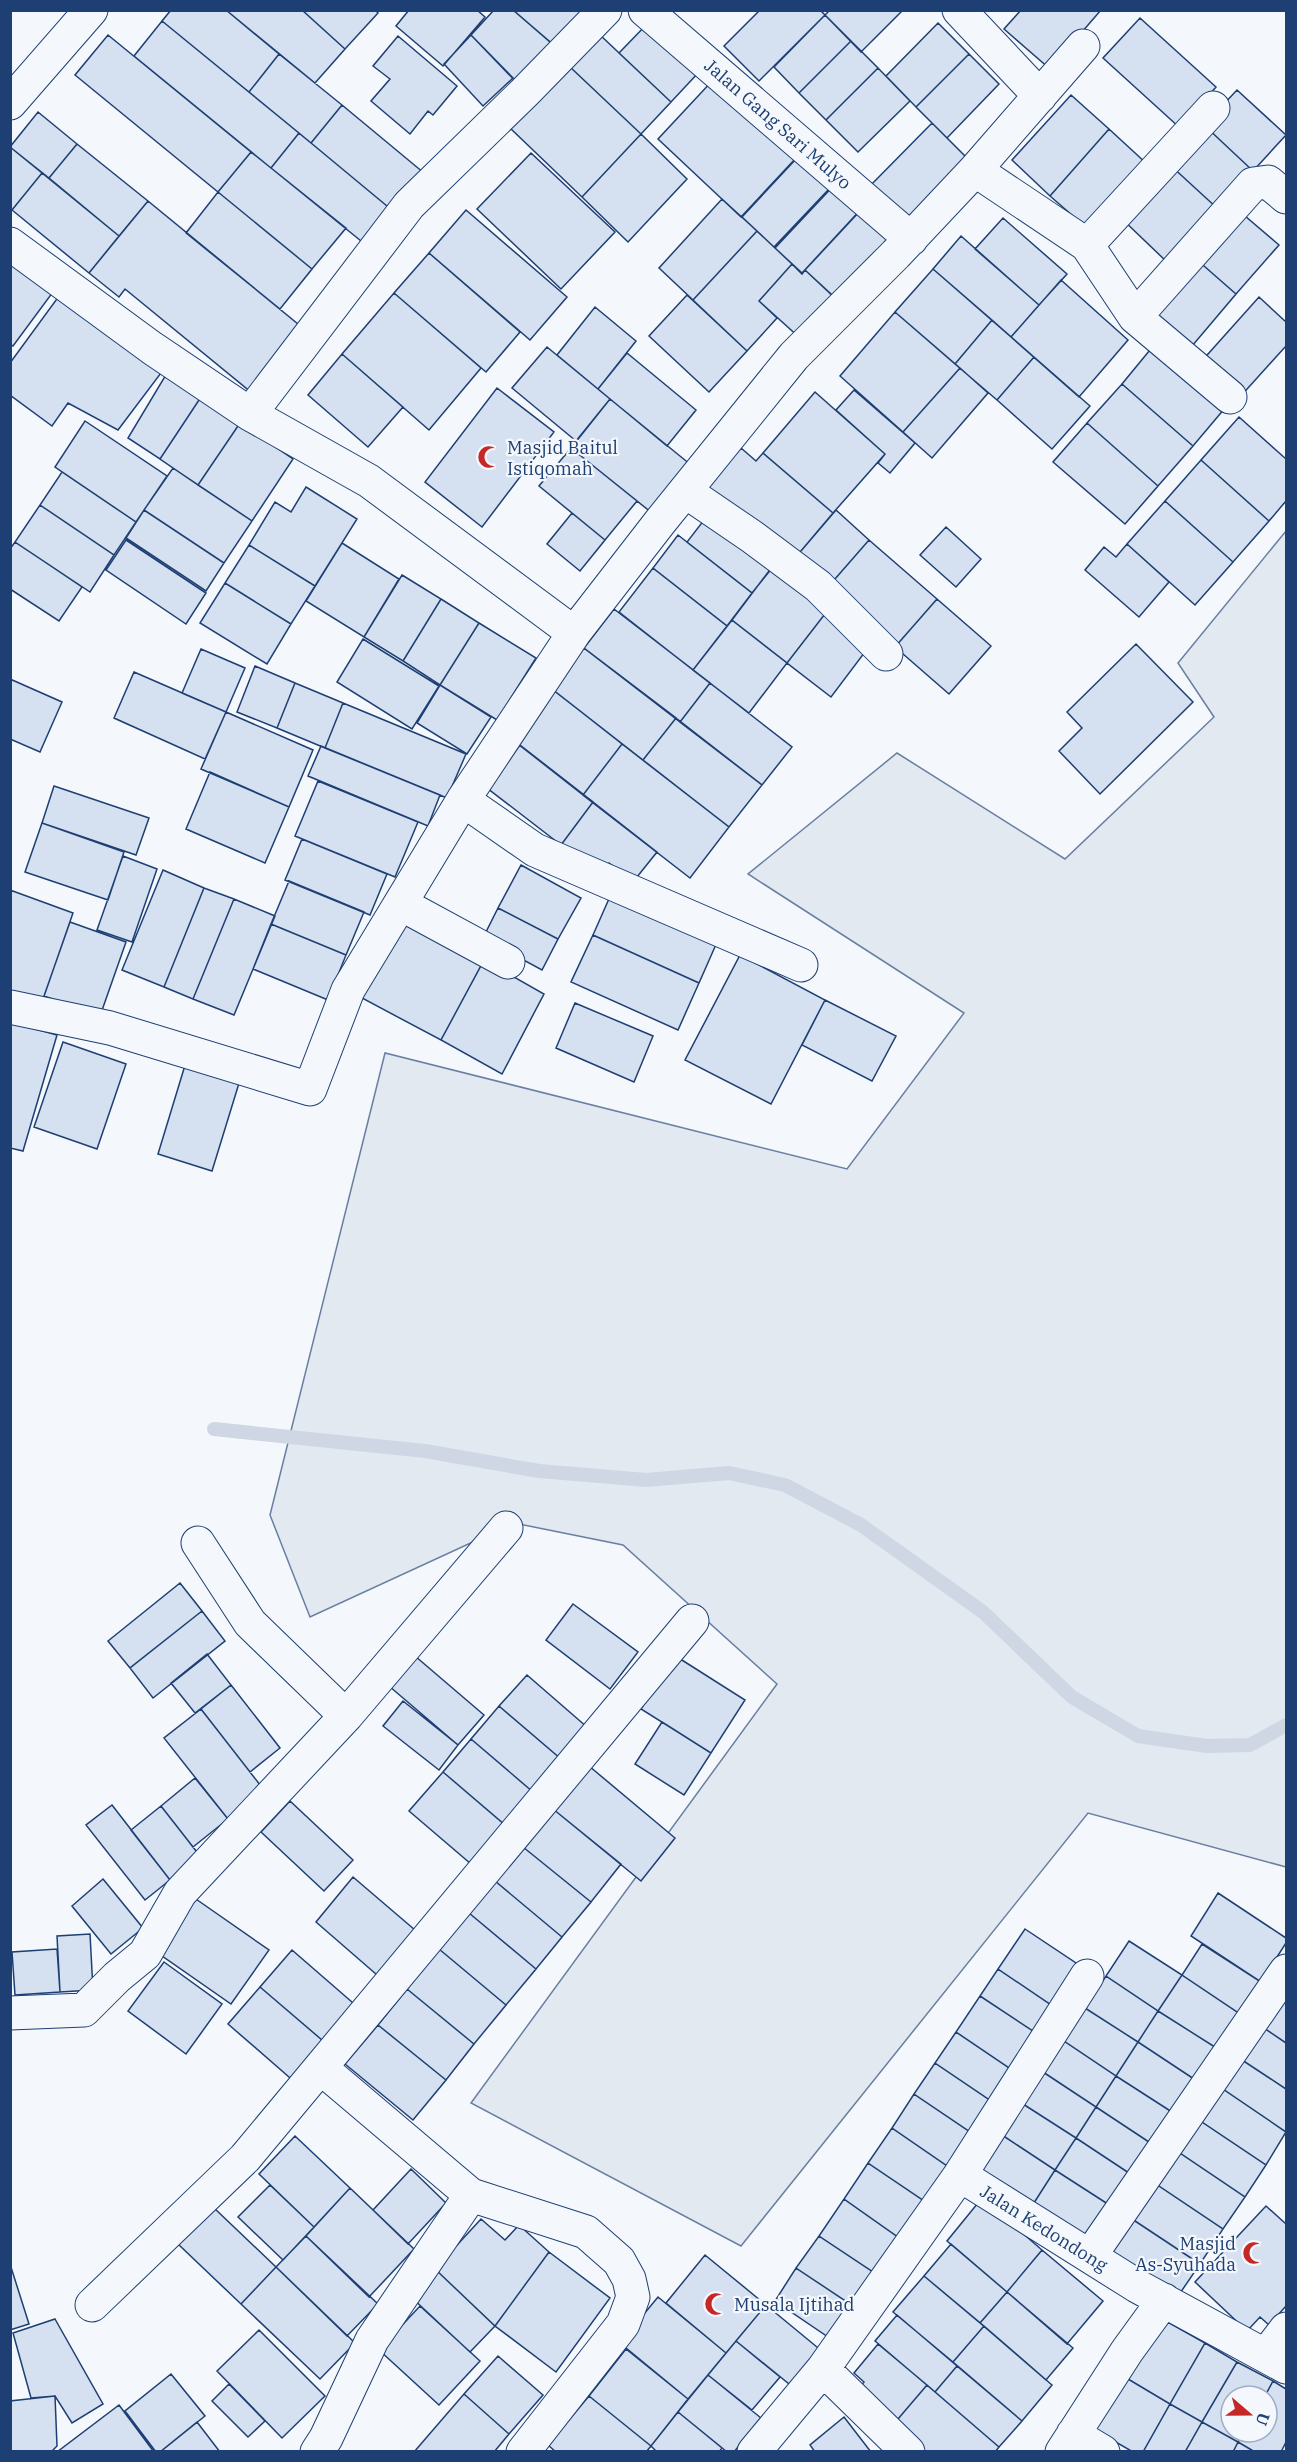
<svg xmlns="http://www.w3.org/2000/svg" width="1297" height="2462" font-family="'IBM Plex Serif',serif">
  <rect width="100%" height="100%" fill="#f4f7fb"/>
  <path fill="#e3e9f0" stroke="#687fa3" stroke-width="1.5" d="M1286 531V1867L1088 1813 741 2246 471 2103 777 1684 623 1545 514 1523 310 1617 270 1515 385 1053 847 1169 964 1013 748 874 897 753 1065 859 1214 717 1178 663Z"/>
  <g fill="none" stroke-linecap="round" stroke-linejoin="round">
    <path stroke="#cfd7e4" stroke-width="14" d="M214 1429 425 1451 539 1471 646 1480 729 1473 785 1485 861 1525 983 1612 1072 1697 1138 1736 1207 1746 1250 1745 1286 1725"/>
  </g>
  <path fill="#d5e0f0" stroke="#1d3f73" stroke-width="1.5" d="M171 10H226L279 54 249 92 162 21Z
    M226 10H302L345 49 315 83Z
    M302 10H375L378 13 345 49Z
    M409 10H477L485 17 443 66 396 26Z
    M494 10H513L555 46 520 86 471 35Z
    M513 10H591L558 49Z
    M760 10H820L825 15 759 81 724 46Z
    M830 10H903L861 52 825 15Z
    M1021 10H1101L1050 69 1004 29Z
    M825 15 851 41 799 93 774 67Z
    M1140 18 1216 87 1180 128 1103 58Z
    M162 21 299 133 271 168 134 56Z
    M648 23 699 72 671 102 619 53Z
    M938 23 969 54 916 107 886 76Z
    M599 34 671 102 641 134 569 66Z
    M108 35 251 152 218 192 75 75Z
    M471 35 513 78 483 106 444 64Z
    M398 36 457 86 433 115 428 111 410 134 371 101 390 79 373 66Z
    M851 41 878 68 826 120 799 93Z
    M279 54 342 105 311 143 249 92Z
    M969 54 999 84 947 138 916 107Z
    M569 66 641 134 582 197 510 128Z
    M878 68 910 101 858 152 826 120Z
    M713 80 796 158 741 217 658 139Z
    M1237 90 1286 135 1253 171 1204 125Z
    M1071 95 1109 129 1050 196 1012 160Z
    M342 105 424 173 393 211 311 143Z
    M38 112 77 144 49 178 10 147Z
    M932 123 969 160 903 226 867 189Z
    M1204 125 1253 171 1218 209 1169 164Z
    M1109 129 1147 164 1088 229 1050 196Z
    M299 133 393 211 366 245 271 168Z
    M641 134 687 179 628 242 582 197Z
    M77 144 148 201 119 236 49 178Z
    M10 147 42 173 12 210 10 208Z
    M251 152 346 228 312 269 218 192Z
    M531 153 615 232 561 289 477 209Z
    M796 159 829 189 774 247 742 217Z
    M1169 164 1218 209 1168 263 1120 217Z
    M42 173 119 236 89 273 12 210Z
    M838 181 864 206 802 273 775 248Z
    M218 192 312 269 280 309 186 233Z
    M722 199 757 231 693 300 659 268Z
    M148 201 309 333 257 397 125 289 119 297 89 273Z
    M466 210 567 297 530 340 429 253Z
    M1238 210 1279 245 1236 294 1196 259Z
    M860 211 895 245 842 304 805 270Z
    M1003 218 1067 274 1039 305 975 249Z
    M757 231 792 264 759 301 777 318 747 351 693 300Z
    M961 236 1039 305 1011 337 933 269Z
    M429 253 520 332 486 372 394 293Z
    M10 259 53 292 13 346 10 344Z
    M1196 259 1236 294 1187 352 1146 318Z
    M792 264 802 274 805 270 837 300 801 339 759 301Z
    M933 269 992 320 955 364 895 312Z
    M1061 280 1128 340 1079 397 1011 337Z
    M394 293 481 368 429 430 342 354Z
    M687 295 747 351 709 392 649 336Z
    M59 296 161 373 118 430 68 403 52 426 10 395V363Z
    M1259 297 1286 322V346L1239 398 1200 363Z
    M595 307 636 341 598 389 557 355Z
    M895 312 960 368 903 432 840 376Z
    M992 320 1034 357 997 400 955 364Z
    M1154 345 1225 408 1193 446 1122 384Z
    M547 347 610 399 576 441 512 388Z
    M627 353 696 410 667 446 598 389Z
    M342 354 403 407 368 447 308 395Z
    M1034 357 1090 406 1052 449 997 400Z
    M960 368 988 393 932 458 903 432Z
    M167 373 201 397 160 459 128 438Z
    M1122 384 1193 446 1158 486 1087 423Z
    M497 388 554 432 482 527 425 482Z
    M854 390 915 443 890 473 878 463 885 454 836 410Z
    M815 392 885 454 833 513 763 453Z
    M201 397 240 423 198 485 160 459Z
    M610 399 691 465 652 513 571 448Z
    M1239 417 1286 459V501L1269 521 1201 460Z
    M85 421 167 476 136 522 55 467Z
    M240 423 293 459 252 521 198 485Z
    M1087 423 1158 486 1125 524 1053 462Z
    M571 448 637 501 605 540 539 486Z
    M741 448 756 461 763 453 833 513 795 558 702 492Z
    M1201 460 1269 521 1233 562 1165 501Z
    M173 468 252 521 224 563 144 510Z
    M62 472 136 522 114 555 40 505Z
    M306 487 357 519 315 586 249 545 275 502 291 512Z
    M1165 501 1233 562 1195 605 1127 544Z
    M40 505 114 555 90 592 15 542Z
    M144 510 224 563 206 591 126 538Z
    M836 510 869 540 828 587 795 558Z
    M711 511 776 563 752 593 687 542Z
    M572 513 605 540 580 571 547 544Z
    M946 527 981 559 956 587 920 555Z
    M678 535 752 593 727 626 653 568Z
    M126 540 206 593 186 624 106 570Z
    M869 540 937 599 895 647 828 587Z
    M15 542 82 587 59 621 10 589V549Z
    M342 543 399 579 364 637 306 601Z
    M1127 544 1169 582 1139 617 1085 570 1104 547 1116 557Z
    M249 545 315 586 291 624 225 583Z
    M772 567 828 610 787 663 732 620Z
    M653 568 727 626 693 670 619 612Z
    M402 575 441 599 403 661 364 637Z
    M225 583 291 624 267 664 200 623Z
    M441 599 479 623 440 685 403 661Z
    M937 599 991 646 949 694 895 647Z
    M614 609 710 683 680 722 584 648Z
    M828 610 871 644 831 697 787 663Z
    M732 620 787 663 749 713 693 670Z
    M479 623 536 658 497 720 440 685Z
    M363 639 439 686 412 729 337 682Z
    M1136 644 1193 702 1100 794 1059 751 1082 728 1067 712Z
    M584 648 676 718 643 760 552 689Z
    M201 649 245 668 226 712 182 693Z
    M255 666 295 683 277 728 237 712Z
    M134 672 226 712 205 759 114 718Z
    M10 679 62 702 40 752 10 739Z
    M295 683 343 703 325 748 277 728Z
    M710 683 792 747 762 785 680 722Z
    M440 685 491 717 467 754 417 723Z
    M552 689 622 744 583 795 513 740Z
    M343 703 466 754 447 798 325 748Z
    M226 712 313 750 289 807 201 769Z
    M676 718 762 785 729 827 643 760Z
    M622 744 729 827 690 878 583 795Z
    M520 745 593 802 561 845 487 788Z
    M321 746 440 795 428 826 308 776Z
    M210 772 289 807 265 863 186 829Z
    M318 781 418 822 395 877 295 836Z
    M54 786 149 818 136 855 42 823Z
    M593 802 657 852 633 882 609 863 600 875 561 845Z
    M42 823 124 852 108 900 25 872Z
    M302 839 387 874 370 915 285 880Z
    M123 856 157 869 132 942 97 930Z
    M521 865 581 898 558 939 498 908Z
    M163 870 204 888 164 987 122 970Z
    M289 881 364 912 346 955 271 924Z
    M204 888 234 899 193 999 164 987Z
    M10 890 73 913 42 1002 10 991Z
    M612 892 718 940 699 983 593 935Z
    M234 899 275 916 234 1015 193 999Z
    M498 908 558 939 542 970 483 938Z
    M405 918 484 960 441 1040 362 998Z
    M70 922 126 942 100 1016 44 996Z
    M271 924 346 955 328 1000 253 969Z
    M593 935 699 983 678 1030 571 982Z
    M740 955 825 1000 771 1104 685 1060Z
    M484 960 544 994 502 1074 441 1040Z
    M825 1000 896 1036 872 1081 802 1045Z
    M575 1003 653 1036 634 1082 556 1048Z
    M10 1022 57 1035 23 1151 10 1148Z
    M63 1042 126 1064 97 1149 34 1127Z
    M186 1062 240 1080 212 1171 158 1154Z
    M180 1583 202 1611 130 1668 108 1641Z
    M573 1604 638 1652 610 1689 546 1640Z
    M202 1611 225 1641 153 1698 130 1668Z
    M207 1654 231 1685 195 1713 171 1683Z
    M674 1655 745 1700 711 1753 641 1709Z
    M415 1656 484 1715 458 1745 389 1686Z
    M527 1675 595 1734 568 1765 499 1706Z
    M231 1685 280 1748 250 1772 201 1709Z
    M403 1701 458 1745 439 1770 383 1726Z
    M499 1706 568 1765 540 1798 471 1739Z
    M201 1709 264 1790 228 1819 164 1738Z
    M662 1722 711 1753 684 1795 635 1764Z
    M471 1739 540 1798 512 1831 443 1772Z
    M589 1766 675 1838 641 1881 553 1809Z
    M443 1772 512 1831 478 1870 409 1811Z
    M195 1778 228 1819 193 1847 161 1806Z
    M290 1801 353 1860 324 1891 261 1832Z
    M112 1805 170 1880 145 1900 86 1825Z
    M161 1806 200 1856 170 1880 131 1830Z
    M553 1809 621 1864 591 1902 523 1847Z
    M523 1847 591 1902 562 1937 495 1881Z
    M353 1877 422 1936 384 1981 316 1922Z
    M103 1879 143 1928 111 1954 72 1906Z
    M495 1881 562 1937 536 1969 469 1913Z
    M1218 1893 1286 1938V1943L1261 1982 1191 1936Z
    M193 1897 269 1950 231 2004 155 1951Z
    M469 1913 536 1969 506 2005 439 1949Z
    M1025 1929 1085 1969 1057 2009 998 1969Z
    M90 1934 93 1990 60 1992 57 1936Z
    M1129 1941 1182 1975 1158 2011 1106 1976Z
    M1202 1944 1261 1982 1240 2014 1182 1975Z
    M57 1949 60 1992 15 1995 12 1952Z
    M439 1949 506 2005 474 2044 407 1989Z
    M292 1950 360 2009 329 2046 260 1987Z
    M164 1962 222 2004 186 2054 128 2011Z
    M998 1969 1057 2009 1039 2035 980 1996Z
    M1182 1975 1240 2014 1218 2049 1158 2011Z
    M1106 1976 1158 2011 1138 2042 1085 2008Z
    M260 1987 329 2046 297 2084 228 2024Z
    M407 1989 474 2044 446 2080 378 2025Z
    M1286 1994V2043L1261 2026Z
    M980 1996 1039 2035 1015 2072 956 2032Z
    M1085 2008 1138 2042 1116 2076 1064 2041Z
    M1158 2011 1218 2049 1197 2081 1138 2042Z
    M378 2025 446 2080 413 2120 345 2064Z
    M1261 2026 1286 2043V2089L1239 2058Z
    M956 2032 1015 2072 994 2103 935 2063Z
    M1064 2041 1116 2076 1096 2107 1043 2072Z
    M1138 2042 1197 2081 1175 2114 1116 2076Z
    M1239 2058 1286 2089V2132L1220 2087Z
    M935 2063 994 2103 973 2134 914 2094Z
    M1043 2072 1096 2107 1076 2138 1023 2104Z
    M1116 2076 1175 2114 1155 2146 1096 2107Z
    M1220 2087 1286 2132 1266 2165 1199 2120Z
    M914 2094 973 2134 950 2168 892 2128Z
    M1023 2104 1076 2138 1055 2170 1002 2135Z
    M1096 2107 1155 2146 1135 2177 1076 2138Z
    M1199 2120 1266 2165 1245 2197 1177 2151Z
    M892 2128 950 2168 927 2203 868 2163Z
    M1002 2135 1055 2170 1032 2206 979 2171Z
    M295 2136 350 2188 314 2227 259 2174Z
    M1076 2138 1135 2177 1114 2208 1055 2170Z
    M1177 2151 1245 2197 1223 2229 1156 2184Z
    M868 2163 927 2203 902 2240 844 2199Z
    M411 2169 446 2203 408 2244 373 2210Z
    M1055 2170 1114 2208 1090 2245 1032 2206Z
    M1156 2184 1223 2229 1200 2264 1132 2219Z
    M270 2185 314 2227 283 2260 238 2217Z
    M350 2188 414 2249 369 2297 306 2236Z
    M982 2198 1042 2250 1007 2292 947 2241Z
    M844 2199 902 2240 879 2276 819 2236Z
    M1266 2206 1286 2224V2306L1269 2325 1260 2317 1247 2331 1195 2282Z
    M213 2207 276 2267 241 2304 178 2244Z
    M481 2219 505 2240 519 2225 549 2252 495 2326 435 2269Z
    M1132 2219 1200 2264 1176 2299 1109 2254Z
    M306 2236 378 2304 347 2336 276 2267Z
    M819 2236 879 2276 856 2308 796 2268Z
    M951 2244 1007 2292 980 2323 924 2276Z
    M1042 2250 1103 2301 1067 2344 1007 2292Z
    M549 2252 610 2298 556 2372 495 2326Z
    M705 2255 766 2305 726 2353 666 2303Z
    M10 2264 29 2324 10 2330Z
    M276 2267 355 2343 320 2379 241 2304Z
    M796 2268 856 2308 834 2341 775 2301Z
    M435 2269 495 2326 470 2352 410 2296Z
    M924 2276 984 2326 953 2362 893 2312Z
    M1007 2292 1073 2348 1046 2380 980 2323Z
    M658 2297 726 2353 688 2399 620 2343Z
    M766 2305 823 2352 794 2388 736 2341Z
    M420 2306 480 2361 439 2405 379 2350Z
    M897 2315 957 2366 935 2392 875 2341Z
    M1157 2316 1205 2343 1170 2404 1123 2376Z
    M55 2319 103 2404 72 2423 55 2396 31 2398 13 2333Z
    M984 2326 1052 2385 1022 2421 953 2362Z
    M259 2330 325 2396 282 2438 217 2371Z
    M736 2341 780 2377 752 2410 708 2375Z
    M1205 2343 1237 2362 1202 2422 1170 2404Z
    M878 2344 927 2385 892 2426 854 2393 864 2382 854 2373Z
    M626 2349 688 2399 651 2446 589 2396Z
    M498 2356 543 2395 509 2434 464 2394Z
    M1237 2362 1273 2381 1265 2396H1231V2432H1244L1238 2442 1202 2422Z
    M957 2366 1022 2421 999 2447 935 2392Z
    M171 2374 205 2416 160 2452H156L125 2411Z
    M708 2375 761 2418 734 2452H727L678 2412Z
    M1123 2376 1170 2404 1143 2452H1133L1093 2429Z
    M1273 2381 1286 2389V2442L1281 2452H1255L1238 2442 1244 2432H1267V2396H1265Z
    M229 2384 265 2421 248 2437 212 2401Z
    M927 2385 999 2447 995 2452H922L892 2426Z
    M464 2394 509 2434 494 2452H414Z
    M55 2396 57 2446 51 2452H10V2401Z
    M589 2396 651 2446 646 2452H556L548 2445Z
    M1170 2404 1202 2422 1185 2452H1143Z
    M119 2405 154 2452H57Z
    M678 2412 722 2448 719 2452H657L651 2446Z
    M844 2417 871 2452H815L810 2445Z
    M197 2422 220 2452H160Z
    M1202 2422 1238 2442 1233 2452H1185Z
    M1238 2442 1255 2452H1233Z"/>
  <g fill="none" stroke-linecap="round" stroke-linejoin="round">
    <g stroke="#1d3f73" stroke-width="35">
      <path id="minor" d="M645 10 911 239
        M959 10 1040 96
        M975 170 1087 245 1135 317 1230 397
        M10 244 152 348 250 414 369 481 574 633
        M1087 245 1213 108
        M1135 317 1253 184 1268 182 1286 197
        M250 414 409 205 525 92 605 10
        M685 491 751 536 818 586 886 654
        M463 800 535 850 801 965
        M401 904 508 962
        M10 1007 110 1028 310 1089 348 990 463 800 574 633 660 522 794 356 896 254 975 170 1083 46
        M198 1543 250 1623 346 1716
        M10 2013 84 2010 117 1977 145 1954 180 1893 346 1716 506 1528
        M321 2068 471 2195 586 2232 619 2261 629 2279 633 2297 623 2324 523 2452
        M960 2175 1137 2286 1286 2367
        M1090 2256 1286 1971
        M92 2305 245 2158 692 1621
        M1266 2355 1286 2329
        M823 2369 960 2175 1087 1976
        M1073 2434 1103 2452
        M317 2452 326 2438 372 2340 471 2195
        M754 2452 823 2369 908 2452
        M1062 2452 1127 2351 1164 2300"/>
    </g>
    <g stroke="#1d3f73" stroke-width="35">
      <path id="tertiary" d="M10 103 91 10"/>
    </g>
    <use href="#minor" stroke="#f4f7fb" stroke-width="33"/>
    <use href="#tertiary" stroke="#f4f7fb" stroke-width="33"/>
  </g>
  <defs>
    <g id="mosque-bare" transform="scale(1.8)"><path d="M3.5-4.9A6 6 0 1 0 3.5 4.9A5 5 0 1 1 3.5-4.9Z" fill="#c62828" stroke="#f4f7fb" stroke-width="2.5" paint-order="stroke"/></g>
  </defs>
  <g fill-rule="evenodd">
    <use href="#mosque-bare" x="489" y="457"/>
    <use href="#mosque-bare" x="1254" y="2253"/>
    <use href="#mosque-bare" x="716" y="2304"/>
  </g>
  <g text-anchor="middle" dominant-baseline="central" stroke-width="4.5" stroke-linejoin="round" paint-order="stroke">
    <g font-size="18" fill="#1d3f73" stroke="#f4f7fb">
      <text transform="translate(778 124) rotate(41)">Jalan Gang Sari Mulyo</text>
      <text transform="translate(1044 2228) rotate(32)">Jalan Kedondong</text>
    </g>
    <g font-size="18" fill="#1d3f73" stroke="#f4f7fb" text-anchor="start">
      <text x="507" y="447">Masjid Baitul<tspan x="507" dy="21">Istiqomah</tspan></text>
      <text x="1236" y="2243" text-anchor="end">Masjid<tspan x="1236" dy="21">As-Syuhada</tspan></text>
      <text x="734" y="2304">Musala Ijtihad</text>
    </g>
  </g>
  <rect width="1297" height="2462" fill="none" stroke="#1d3f73" stroke-width="24"/>
  <g transform="translate(1249 2414) rotate(110)"><circle r="28" fill="#f4f7fb" stroke="#9eadc5" stroke-width="1.5"/>
  <path d="M0-4.5L10 22L0 15L-10 22Z" fill="#c62828"/>
  <text y="-9" font-size="16" font-weight="bold" text-anchor="middle" fill="#1d3f73">U</text>
  </g>
</svg>
